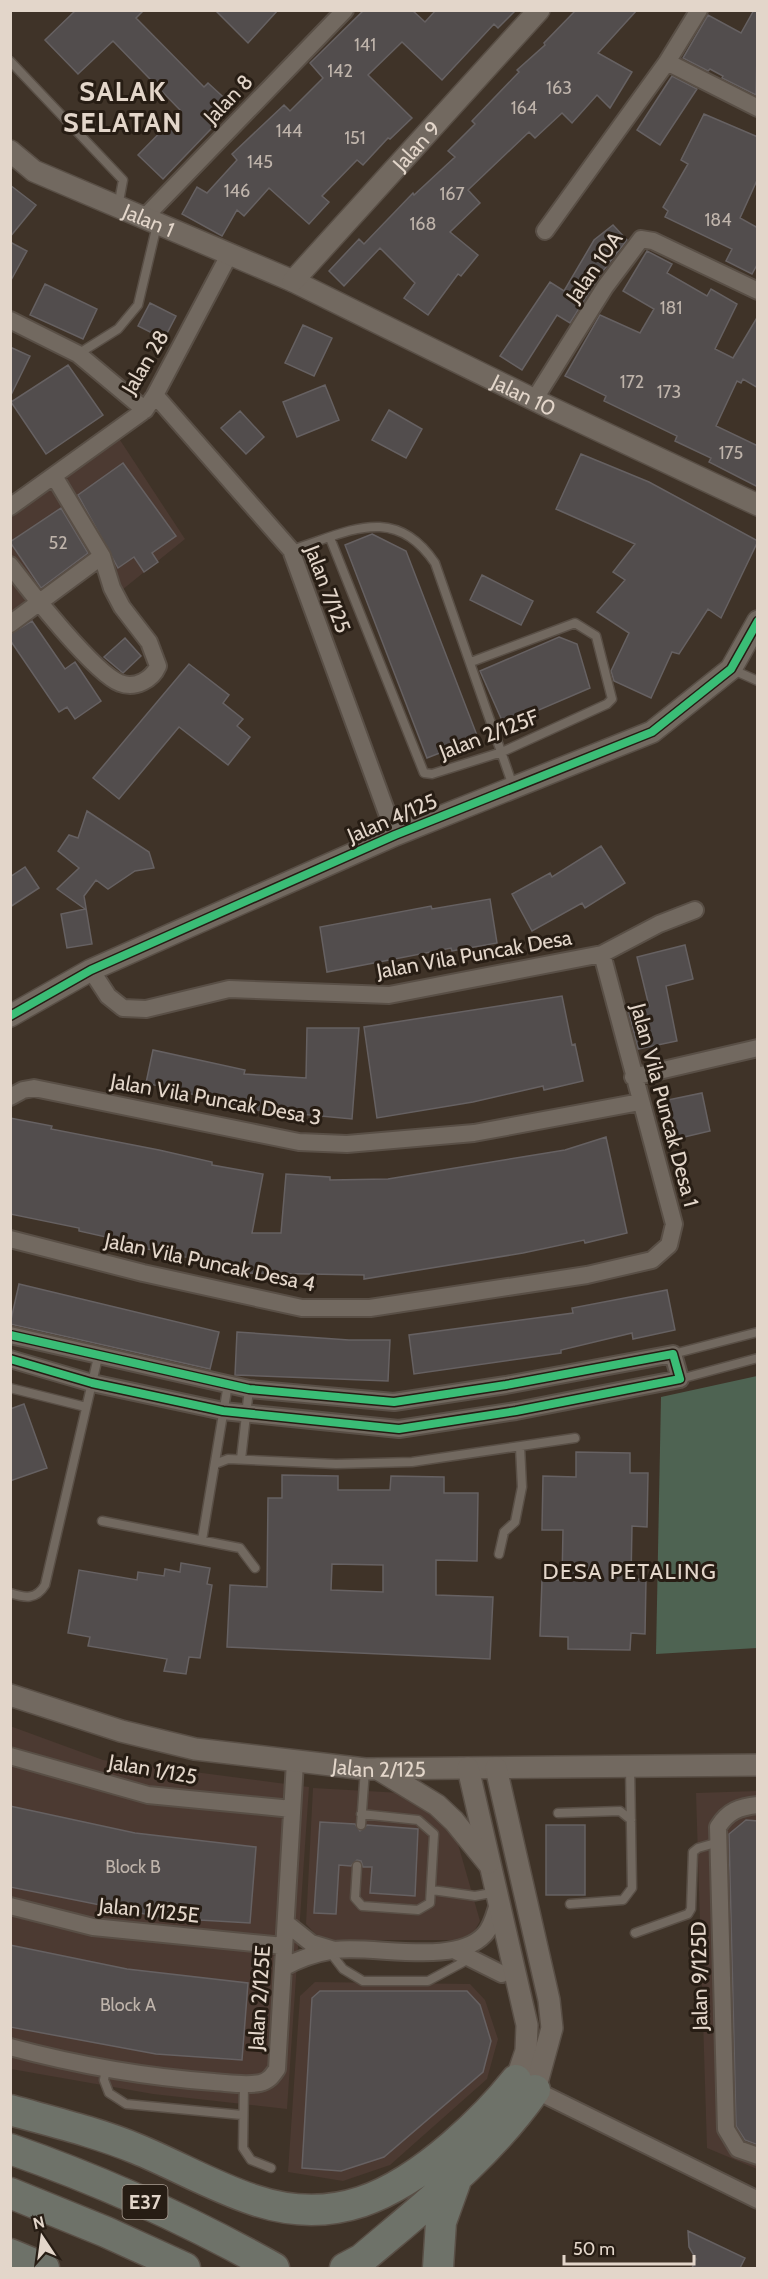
<svg xmlns="http://www.w3.org/2000/svg" width="768" height="2279" font-family="Cabin,sans-serif">
  <rect width="100%" height="100%" fill="#3f3328"/>
  <path fill="#4c3a32" d="M118 437 185 539 122 590 104 551 11 620 10 515Z
    M10 1726 103 1760 309 1787 287 2109 153 2094 11 2069Z
    M313 1788 402 1793 433 1810 454 1830 480 1921 473 1934 463 1940H321L306 1924Z
    M757 1791V2169L707 2148 696 1793Z
    M315 1982 470 1984 485 2000 498 2039 487 2079 390 2165 343 2181 288 2172 300 1996Z"/>
  <path fill="#4e6352" d="M757 1376V1648L656 1654 661 1397Z"/>
  <path fill="#524d4d" stroke="#666162" stroke-width="1.5" fill-rule="evenodd" d="M76 10H144L136 18 204 87 208 83 233 106 163 179 138 155 181 111 113 41 78 74 45 40Z
    M215 10H278L248 43Z
    M364 10H412L425 22 436 10H516L498 28 494 24 442 80 402 42 368 75 412 118 390 139 388 138 363 165 357 160 322 196 329 202 309 224 269 188 244 216 237 210 222 236 182 214 197 187 207 193 237 160 232 154 284 105 290 111 323 78 310 63Z
    M576 10H637L598 53 632 72 610 108 597 95 572 123 562 113 535 138 529 132 468 190 480 203 450 232 478 255 461 276 458 274 428 315 404 298 415 283 380 248 344 286 329 271 359 239 364 244 413 193 414 195 455 157 448 151 475 124 472 121 519 72 517 70 545 45 544 43Z
    M754 10H758L756 95 722 78 723 76 710 69 708 71 683 58 708 15 741 33Z
    M672 76 697 89 660 145 637 130Z
    M704 114 758 137V178L740 218 758 228V263L752 274 726 261 732 249 665 217 668 211 663 207 688 164 681 160Z
    M10 185 36 205 10 237Z
    M613 225 627 240 600 275 570 323 557 315 522 370 500 356 550 282 564 291 594 240Z
    M10 242 27 251 10 282Z
    M647 251 672 264 667 273 707 296 711 289 737 304 715 349 733 358 758 316V388L743 379 741 383 737 381 716 426 758 446V487L709 462 711 458 675 441 677 436 604 401 606 396 565 376 600 315 640 333 654 309 623 291Z
    M45 284 97 309 83 339 30 315Z
    M150 303 176 316 164 339 138 326Z
    M303 325 332 338 314 376 285 363Z
    M10 347 30 356 10 397Z
    M68 365 103 415 46 454 11 402Z
    M325 385 339 420 297 437 283 402Z
    M389 410 422 429 406 458 372 440Z
    M240 411 264 437 246 454 221 428Z
    M581 454 649 482 758 541 721 618 708 609 679 654 672 652 651 698 614 681 611 671 629 633 597 612 625 580 613 572 635 544 556 509Z
    M123 463 176 536 152 553 158 562 144 572 134 557 118 568 78 495Z
    M61 508 88 553 41 588 10 542Z
    M372 534 406 551 478 738 427 758 345 545Z
    M482 575 533 601 521 625 470 600Z
    M32 621 65 669 75 662 101 701 75 719 67 707 59 712 10 640V634Z
    M559 637 577 644 590 688 504 725 480 671Z
    M125 638 141 656 123 673 104 657Z
    M189 664 229 695 223 703 243 719 237 726 250 737 228 765 179 727 119 799 93 778Z
    M87 811 149 852 154 868 135 871 108 889 96 880 84 896 92 944 67 948 61 914 85 909 57 889 79 868 58 851 69 835 78 838Z
    M601 846 625 883 585 908 582 903 532 931 512 894 550 873 552 877Z
    M25 867 39 888 10 907V877Z
    M490 899 497 943 452 951 451 948 327 972 320 927 431 906 432 909Z
    M685 945 693 979 666 986 677 1041 638 1049 628 1010 649 1006 637 957Z
    M562 996 572 1045 575 1044 583 1081 544 1090 543 1086 473 1102 377 1118 364 1027Z
    M307 1028H359L352 1119 257 1110 146 1083 153 1050 245 1070 244 1074 306 1078Z
    M702 1093 710 1131 667 1141 658 1102Z
    M10 1118 52 1126 51 1129 159 1150 212 1162V1165L263 1174 252 1233H281L286 1174 330 1177V1180L388 1179 565 1150 606 1137 627 1233 585 1243 584 1240 523 1253 364 1279V1275L247 1273V1270L133 1246V1243L79 1231V1228L10 1214Z
    M19 1284 219 1332 210 1369 10 1324Z
    M667 1290 675 1330 633 1339 632 1333 561 1350V1353L414 1374 409 1335 573 1313 572 1308Z
    M237 1332 349 1340H390L388 1381 235 1375Z
    M24 1404 47 1468 10 1481V1409Z
    M576 1452 630 1453V1473H648L647 1527 632 1526 631 1579H646L645 1634 631 1633 630 1650 568 1649V1637L540 1636 542 1580H562L563 1530H542L543 1476 576 1477Z
    M282 1475 338 1476V1490H390L391 1476 444 1477V1493H478L477 1561 436 1560V1595L493 1597 490 1659 227 1647 230 1585 267 1587 268 1498H282ZM332 1564 383 1565V1592L331 1590Z
    M181 1563 210 1568 207 1584 212 1585 200 1658 189 1657 186 1674 164 1671 167 1659 88 1646 90 1637 68 1633 79 1570 137 1580 138 1572 164 1576 165 1569 180 1572Z
    M10 1806 135 1833 256 1847 250 1923 165 1918 10 1887Z
    M746 1820 758 1821V2145L745 2140 736 2126 729 1834Z
    M320 1822 355 1824 360 1831 367 1825 418 1829 415 1896 370 1893 372 1867H363L361 1861 357 1860 351 1866 339 1865 336 1914 314 1913Z
    M546 1825H585V1895H546Z
    M10 1945 127 1969 248 1983 242 2060 156 2054 10 2027Z
    M320 1991H467L480 2005 491 2041 483 2072 384 2157 341 2171 302 2168 312 1998Z
    M688 2231 745 2258 740 2268H692L696 2259 689 2247Z"/>
  <g fill="none" stroke-linecap="round" stroke-linejoin="round">
    <g stroke="#594f46" stroke-width="11">
      <path id="service" d="M10 61 123 180 118 207
        M78 354 118 329 138 305 157 225
        M330 538 424 773 432 774 502 752 607 704 612 699 596 636 575 623 471 662
        M291 550C347 533 394 502 435 563L513 786
        M731 669 758 681
        M673 1354 758 1332
        M680 1379 758 1358
        M10 1388 86 1407
        M241 1459 249 1389
        M215 1464 228 1459 336 1464 412 1462 575 1438
        M102 1521 240 1548 255 1568
        M202 1540 228 1384
        M499 1554 504 1532 515 1522 522 1487 520 1447
        M10 1593C25 1598 36 1600 45 1585L98 1357
        M558 1813 620 1811 631 1820
        M361 1825 365 1769
        M357 1866 355 1898 362 1906 418 1910 430 1903 434 1834 418 1820 361 1814
        M432 1890 475 1896 497 1892
        M570 1904 623 1900 632 1888 630 1767
        M635 1933 688 1914 691 1909 693 1852 698 1848 719 1842
        M330 1952 343 1969 363 1981H428L471 1958
        M106 2068 104 2080 109 2093 126 2104 242 2115
        M244 2084 243 2148 251 2160 271 2168"/>
    </g>
    <g stroke="#594f46" stroke-width="20">
      <path id="minor" d="M667 62 758 108
        M143 219 345 10
        M545 231 667 62 699 10
        M10 320 78 354 145 410
        M155 395 291 550 395 835
        M534 400 605 287 641 239 653 241 758 291
        M10 507 145 410 155 395 229 255
        M10 565C28 589 95 674 120 683 135 689 152 680 158 666L149 642 122 607 112 588 102 556 54 476
        M10 624 102 556
        M91 970 108 996 123 1008 146 1009 229 989 389 995 602 954 659 924 695 910
        M633 1077 758 1048
        M10 1097 23 1090 34 1088 299 1142 347 1144 474 1133 640 1102
        M10 1239 143 1273 302 1308H370L587 1275 652 1260 669 1245 674 1224 602 954
        M10 1335 249 1389 394 1402 506 1385 673 1354 680 1379 516 1411 399 1429 223 1411 92 1383 10 1359
        M10 1756 148 1795 292 1809
        M758 1805C739 1807 728 1811 718 1827L726 2129 738 2149 758 2156
        M10 1906 93 1927 284 1946
        M286 1923 311 1943 334 1950
        M456 1951 502 1974
        M283 1968C298 1959 317 1953 335 1950 375 1945 455 1966 484 1935 493 1926 495 1912 499 1901
        M10 2047C77 2065 145 2077 214 2082 229 2083 246 2086 260 2083 269 2081 272 2076 277 2069L295 1762
        M535 2090 758 2200"/>
    </g>
    <g stroke="#594f46" stroke-width="24">
      <g id="tertiary">
        <path id="s1" d="M10 151 34 171 293 281 547 406 758 505"/>
        <path id="s2" d="M293 281 539 10"/>
        <path d="M10 1016 91 970 395 835 652 732 731 669 758 621"/>
        <path id="s3" d="M10 1695 121 1731 195 1749 365 1769 758 1765"/>
        <path d="M468 1768 527 2025 526 2051 516 2080"/>
        <path d="M496 1768 549 2000 552 2028 535 2090"/>
        <path d="M378 1769 437 1805 454 1821 488 1863"/>
      </g>
    </g>
    <g stroke="#594f46" stroke-width="33">
      <path id="motorway" d="M10 2110C53 2122 96 2132 137 2149 176 2165 214 2187 254 2200 334 2227 394 2196 453 2145 476 2125 497 2104 516 2080
        M10 2149C102 2181 190 2221 274 2268
        M10 2193 106 2232 185 2268
        M10 2254 44 2268
        M345 2268 362 2259C423 2207 489 2156 535 2090
        M438 2268 441 2222 455 2183"/>
    </g>
    <use href="#service" stroke="#726960" stroke-width="8"/>
    <use href="#minor" stroke="#726960" stroke-width="16"/>
    <use href="#tertiary" stroke="#726960" stroke-width="21"/>
    <use href="#motorway" stroke="#6e7269" stroke-width="30"/>
    <g stroke="#271d14" stroke-width="11">
      <path id="cycleway" d="M10 1016 91 970 395 835 652 732 731 669 758 621
        M10 1335 249 1389 394 1402 506 1385 673 1354 680 1379 516 1411 399 1429 223 1411 92 1383 10 1359"/>
    </g>
    <use href="#cycleway" stroke="#3abd76" stroke-width="8"/>
  </g>
  <g text-anchor="middle" dominant-baseline="central" stroke-width="6" stroke-linejoin="round" paint-order="stroke">
    <g font-size="18" fill="#bfb4ab">
      <text x="365" y="45">141</text>
      <text x="340" y="71">142</text>
      <text x="559" y="88">163</text>
      <text x="524" y="108">164</text>
      <text x="289" y="131">144</text>
      <text x="355" y="138">151</text>
      <text x="260" y="162">145</text>
      <text x="237" y="191">146</text>
      <text x="452" y="194">167</text>
      <text x="718" y="220">184</text>
      <text x="423" y="224">168</text>
      <text x="671" y="308">181</text>
      <text x="632" y="382">172</text>
      <text x="669" y="392">173</text>
      <text x="731" y="453">175</text>
      <text x="58" y="543">52</text>
      <text x="133" y="1867">Block B</text>
      <text x="128" y="2005">Block A</text>
    </g>
    <rect fill="#271d14" stroke="#ab9e93" stroke-width="1.5" x="122.5" y="2185" width="45" height="34" rx="4.5"/>
    <g font-size="20" font-weight="bold" fill="#e3d6ca">
      <text x="145" y="2202">E37</text>
    </g>
    <g font-size="21" fill="#e3d6ca" stroke="#271d14">
      <text transform="translate(228 99) rotate(-46)">Jalan 8</text>
      <text stroke="none"><textPath href="#s2" startOffset="183">Jalan 9</textPath></text>
      <text stroke="none"><textPath href="#s1" startOffset="156">Jalan 1</textPath></text>
      <text transform="translate(594 267) rotate(-55)">Jalan 10A</text>
      <text transform="translate(145 362) rotate(-59)">Jalan 28</text>
      <text stroke="none"><textPath href="#s1" startOffset="570">Jalan 10</textPath></text>
      <text transform="translate(328 589) rotate(69)">Jalan 7/125</text>
      <text transform="translate(489 734) rotate(-21)">Jalan 2/125F</text>
      <text transform="translate(392 818) rotate(-23)">Jalan 4/125</text>
      <text transform="translate(474 954) rotate(-10)">Jalan Vila Puncak Desa</text>
      <text transform="translate(216 1099) rotate(10)">Jalan Vila Puncak Desa 3</text>
      <text transform="translate(665 1105) rotate(75)">Jalan Vila Puncak Desa 1</text>
      <text transform="translate(210 1262) rotate(12)">Jalan Vila Puncak Desa 4</text>
      <text stroke="none"><textPath href="#s3" startOffset="378">Jalan 2/125</textPath></text>
      <text transform="translate(153 1769) rotate(10)">Jalan 1/125</text>
      <text transform="translate(149 1910) rotate(6)">Jalan 1/125E</text>
      <text transform="translate(699 1976) rotate(-91)">Jalan 9/125D</text>
      <text transform="translate(259 1998) rotate(-86)">Jalan 2/125E</text>
    </g>
    <g font-size="22" letter-spacing="1.5" fill="#e3d6ca" stroke="#271d14">
      <text x="630" y="1571">DESA PETALING</text>
    </g>
    <g font-size="27" font-weight="bold" letter-spacing="1.5" fill="#e3d6ca" stroke="#271d14">
      <text x="123" y="91">SALAK<tspan x="123" dy="31">SELATAN</tspan></text>
    </g>
  </g>
  <rect width="768" height="2279" fill="none" stroke="#e3d6ca" stroke-width="24"/>
  <g transform="translate(42 2237) rotate(347)" stroke="#271d14" stroke-width="4.5" paint-order="stroke">
  <path d="M0-4.5L10 22L0 15L-10 22Z" fill="#e3d6ca"/>
  <text y="-9" font-size="16" font-weight="bold" text-anchor="middle" fill="#e3d6ca">N</text>
  </g>
  <path d="M564 2255v9h130v-9" fill="none" stroke="#e3d6ca" stroke-width="3"/>
  <text x="573" y="2255" font-size="18" fill="#e3d6ca" stroke="#271d14" stroke-width="4.5" paint-order="stroke">50 m</text>
</svg>
